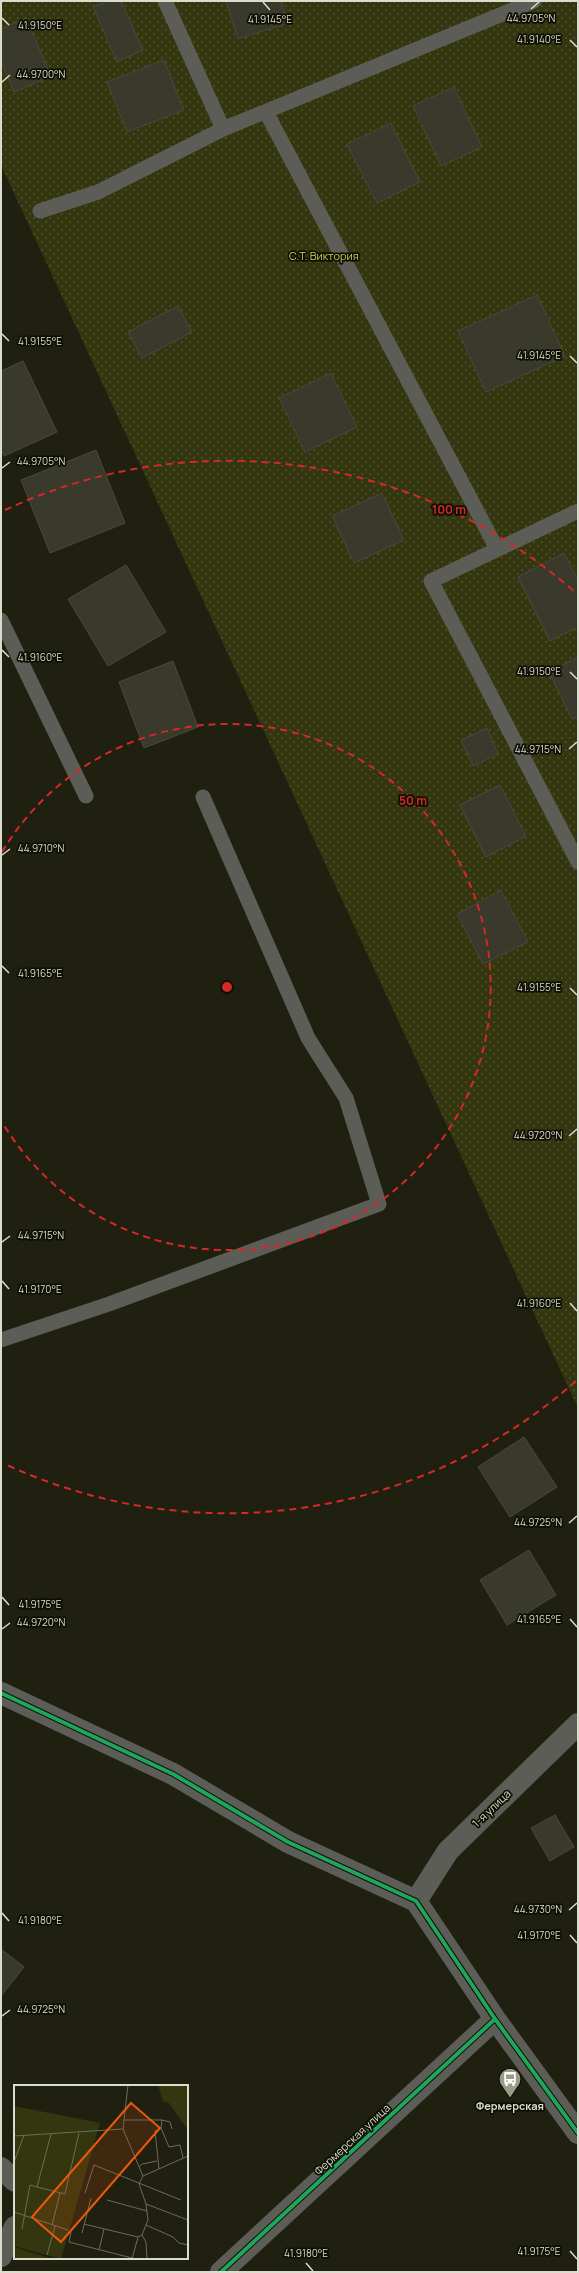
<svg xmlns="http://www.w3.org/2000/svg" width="579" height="2273" font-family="Manrope,sans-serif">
  <defs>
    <pattern id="park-dots" width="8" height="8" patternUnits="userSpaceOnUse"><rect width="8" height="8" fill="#34360f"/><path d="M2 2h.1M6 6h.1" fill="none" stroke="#515331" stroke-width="1.8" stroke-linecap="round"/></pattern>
  </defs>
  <rect width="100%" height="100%" fill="#202010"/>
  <path fill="url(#park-dots)" d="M1 1H578V1408L1 165Z"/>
  <path fill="#39392c" stroke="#494a3c" d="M108 1H121L143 50 117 62 93 7Z
    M226 1H281L288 23 238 39Z
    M26 18 51 76 14 92 1 62V29Z
    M164 60 184 110 127 132 107 82Z
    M454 87 482 147 441 166 413 106Z
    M391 123 420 182 377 203 347 144Z
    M537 295 565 356 486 392 458 331Z
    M178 306 192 332 142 358 128 332Z
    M23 361 57 432 4 456 1 449V371Z
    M331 373 357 427 305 452 279 398Z
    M96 450 125 523 50 553 21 480Z
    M382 493 404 540 354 563 332 516Z
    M564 553 578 580V627L550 641 518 577Z
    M126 565 166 632 108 666 68 599Z
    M578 657V717L572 719 549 672Z
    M173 661 198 727 144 748 119 682Z
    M487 728 498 754 473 766 461 740Z
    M500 785 526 836 486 857 460 805Z
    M501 890 528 942 483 964 457 914Z
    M524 1437 557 1487 510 1517 478 1467Z
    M529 1550 556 1595 507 1625 480 1580Z
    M555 1815 574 1847 550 1861 531 1828Z
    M1 1949 24 1967 1 1996Z"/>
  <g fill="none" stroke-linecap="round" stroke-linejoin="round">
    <path stroke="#5d5d57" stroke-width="15" d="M165 1 223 129
      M266 112 497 549
      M40 211 98 192 223 129 534 1
      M578 511 431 581 578 862
      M1 620 86 796
      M1 1340 109 1304 379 1204 346 1098 308 1038 203 797"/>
    <path stroke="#5d5d57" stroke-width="22" d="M1 1693 173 1774 288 1842 416 1901 495 2019 578 2133
      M416 1901 448 1851 578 1724
      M1 2168 15 2181
      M1 2256 15 2227
      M221 2272 495 2019"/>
    <g stroke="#0e0f04" stroke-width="6">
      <path id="cycleway" d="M1 1693 173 1774 288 1842 416 1901 495 2019 578 2133
        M221 2272 495 2019"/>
    </g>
    <use href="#cycleway" stroke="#20a55d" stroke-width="4"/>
  </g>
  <path fill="none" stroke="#dbddcc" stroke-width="1.5" d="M263 2 270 10M531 9 539 2M2 18 9 25M570 40 577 47M2 82 10 75M2 334 9 341M570 356 577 363M2 468 10 462M2 650 9 657M570 672 577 679M569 749 577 742M2 855 10 849M2 966 9 973M570 988 577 995M569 1136 577 1129M2 1242 10 1236M2 1281 9 1289M570 1303 577 1311M569 1523 577 1516M2 1597 9 1605M570 1619 577 1627M2 1629 10 1623M569 1910 577 1903M2 1913 9 1921M570 1935 577 1943M2 2016 10 2010M570 2251 577 2259M306 2263 313 2271"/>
  <g fill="none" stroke="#d62828" stroke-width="2" stroke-dasharray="7 5">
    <path d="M2 852A263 263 0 1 1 2 1122"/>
    <path d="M576 1381A526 526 0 0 1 5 1464M5 510A526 526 0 0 1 576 593"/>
  </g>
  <defs>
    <g id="bus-pin" transform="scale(1.15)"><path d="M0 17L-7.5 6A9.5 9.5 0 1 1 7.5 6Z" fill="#9a9b8a" stroke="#0e0f04"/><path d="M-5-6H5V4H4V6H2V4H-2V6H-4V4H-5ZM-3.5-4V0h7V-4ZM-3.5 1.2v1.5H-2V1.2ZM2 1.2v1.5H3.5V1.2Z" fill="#fff"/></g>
  </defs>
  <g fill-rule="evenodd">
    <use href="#bus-pin" x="510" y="2079"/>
  </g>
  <g text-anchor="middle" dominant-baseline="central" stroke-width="3.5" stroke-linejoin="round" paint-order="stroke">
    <g font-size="11" fill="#cbd354" stroke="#0e0f04">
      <text x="324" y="255">С.Т. Виктория</text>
    </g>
    <g font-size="11" fill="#dbddcc" stroke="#0e0f04">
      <text transform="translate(491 1808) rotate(-44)">1-я улица</text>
      <text transform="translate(352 2139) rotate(-43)">Фермерская улица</text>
    </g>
    <g font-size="11" font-weight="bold" fill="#dbddcc" stroke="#0e0f04">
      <text x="510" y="2105">Фермерская</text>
    </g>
  </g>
  <g transform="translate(14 2085)">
    <rect width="174" height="174" fill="#202010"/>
    <path d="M144 0H174V45L155 18 149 16ZM0 162 38 174H0Z" fill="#34360f"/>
    <path d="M0 21 86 38 47 174 0 161Z" fill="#34360f"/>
    <path fill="none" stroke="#6b6c5b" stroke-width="1" d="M114 0 109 44 129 91 125 99 132 119 134 135 128 150 124 152 118 174M110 35H148L147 43 141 46 145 84M148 35 156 37 158 44M147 43 155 62 166 60 169 73M0 51 109 44M0 77 10 50M125 82 128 79 143 76M129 91 174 71M23 102 51 109 65 48M71 108 80 80 167 115M93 115 133 126M132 119 174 135M0 127 54 145M70 139 124 152M38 140 46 108M132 140 159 152 165 158 174 160M8 144 16 100 23 102 37 49M57 147 55 157 122 174M68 148 77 113M128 150 132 157 133 174M85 165 90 144M33 170 41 141"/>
    <path fill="#e8590c" fill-opacity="0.15" stroke="#e8590c" stroke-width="2" d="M117 18 146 43 47 157 18 132Z"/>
    <rect width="174" height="174" fill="none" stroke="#dbddcc" stroke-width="2"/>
  </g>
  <g font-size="10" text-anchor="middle" fill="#dbddcc" stroke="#0e0f04" stroke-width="3.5" stroke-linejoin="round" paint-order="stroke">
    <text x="531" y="22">44.9705°N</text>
    <text x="270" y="23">41.9145°E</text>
    <text x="40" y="29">41.9150°E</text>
    <text x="539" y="43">41.9140°E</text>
    <text x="41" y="78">44.9700°N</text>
    <text x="40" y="345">41.9155°E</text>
    <text x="539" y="359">41.9145°E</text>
    <text x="41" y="465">44.9705°N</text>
    <text x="40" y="661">41.9160°E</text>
    <text x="539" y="675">41.9150°E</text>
    <text x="538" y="753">44.9715°N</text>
    <text x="41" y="852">44.9710°N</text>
    <text x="40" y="977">41.9165°E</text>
    <text x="539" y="991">41.9155°E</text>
    <text x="538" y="1139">44.9720°N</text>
    <text x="41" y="1239">44.9715°N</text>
    <text x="40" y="1293">41.9170°E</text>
    <text x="539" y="1307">41.9160°E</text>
    <text x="538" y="1526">44.9725°N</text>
    <text x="40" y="1608">41.9175°E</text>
    <text x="539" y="1623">41.9165°E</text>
    <text x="41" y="1626">44.9720°N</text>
    <text x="538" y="1913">44.9730°N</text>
    <text x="40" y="1924">41.9180°E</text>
    <text x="539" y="1939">41.9170°E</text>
    <text x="41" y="2013">44.9725°N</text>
    <text x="539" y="2255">41.9175°E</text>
    <text x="306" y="2257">41.9180°E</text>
  </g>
  <circle cx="227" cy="987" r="6" fill="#d62828" stroke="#0e0f04" stroke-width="2"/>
  <g font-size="12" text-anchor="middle" font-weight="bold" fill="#d62828" stroke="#0e0f04" stroke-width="3.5" stroke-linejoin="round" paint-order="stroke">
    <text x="449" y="514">100 m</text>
    <text x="413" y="805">50 m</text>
  </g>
  <rect width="579" height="2273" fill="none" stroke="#dbddcc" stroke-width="4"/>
</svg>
